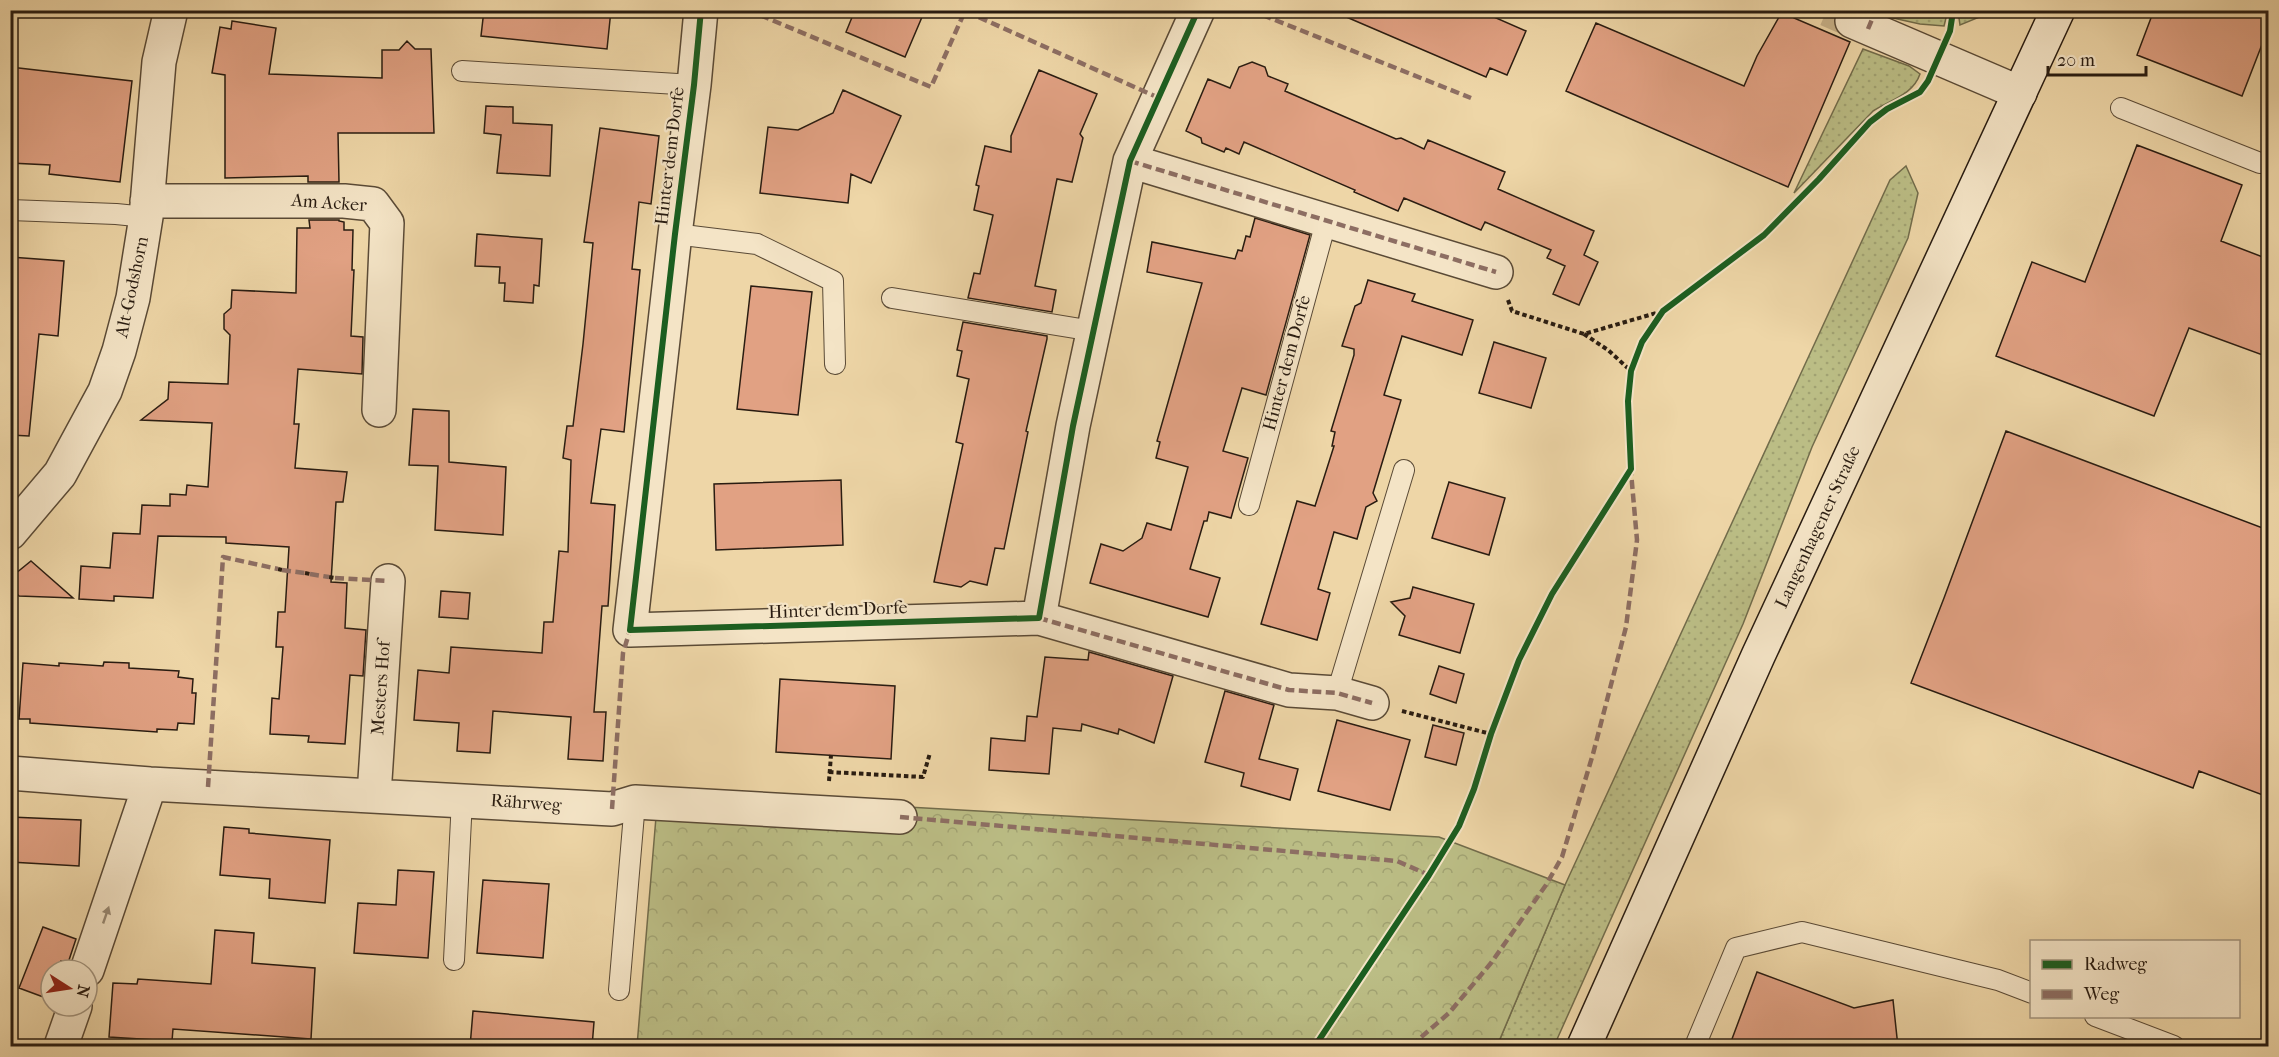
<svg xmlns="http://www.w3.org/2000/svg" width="2279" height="1057" font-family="'IM FELL French Canon',serif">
  <defs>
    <pattern id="grass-dots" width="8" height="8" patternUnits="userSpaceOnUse" patternTransform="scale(1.5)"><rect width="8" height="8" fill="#bbbd85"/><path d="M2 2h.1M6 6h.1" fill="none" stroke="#a1a272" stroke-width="1.8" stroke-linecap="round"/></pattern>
    <pattern id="park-crowns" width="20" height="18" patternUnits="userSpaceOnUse" patternTransform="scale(1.5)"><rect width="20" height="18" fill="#bbbd85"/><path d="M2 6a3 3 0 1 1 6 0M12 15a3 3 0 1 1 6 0" fill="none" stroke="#a1a272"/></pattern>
  </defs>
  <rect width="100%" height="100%" fill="#eed6a7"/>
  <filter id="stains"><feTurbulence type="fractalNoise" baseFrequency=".00333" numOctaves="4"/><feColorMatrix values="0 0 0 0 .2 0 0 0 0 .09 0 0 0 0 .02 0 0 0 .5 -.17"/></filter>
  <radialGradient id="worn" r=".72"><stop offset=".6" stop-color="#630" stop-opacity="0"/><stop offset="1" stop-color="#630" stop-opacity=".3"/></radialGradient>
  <path fill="url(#grass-dots)" stroke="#726c4b" stroke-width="1.5" d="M1943 10 1946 18 1944 26 1920 24 1879 15 1880 11Z
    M1958 11H1989L1987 14 1960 25Z
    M1863 49 1909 66 1920 74C1913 95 1890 100 1873 111L1794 193Z
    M1906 166 1918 193 1908 238 1812 447 1743 624 1554 1046H1497L1565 885 1890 180Z"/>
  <path fill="url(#park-crowns)" stroke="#726c4b" stroke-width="1.5" d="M658 793 1439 837 1565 885 1497 1046H637Z"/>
  <path fill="#e1a183" stroke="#291c11" stroke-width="1.5" d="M484 10H611L607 49 481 36Z
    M855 10H925L905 57 846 32Z
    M1330 10H1478L1526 31 1507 75 1490 68 1486 77Z
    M1783 10H1794V18L1850 42 1788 187 1566 91 1596 23 1744 86 1757 56Z
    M2154 10H2268V29L2242 96 2137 55Z
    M232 21 276 28 269 74 382 78V50H399L407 41 415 49H431L434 133H338L339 182H308V176L225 178V75L212 73 220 27 231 29Z
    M1252 62 1265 67 1268 76 1288 84 1285 91 1396 139 1401 138 1424 149 1428 140 1505 172 1498 189 1594 231 1584 255 1598 262 1579 305 1553 294 1565 266 1547 258 1551 250 1485 222 1481 230 1404 198 1398 211 1354 192 1355 190 1244 142 1239 154 1226 148 1224 152 1202 143 1201 138 1186 131 1208 79 1230 88 1239 67Z
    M10 67 132 81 120 182 49 174 50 165 10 163Z
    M1039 70 1097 94 1080 134 1083 138 1072 182 1057 179 1035 286 1056 290 1052 312 968 298 974 273 980 274 993 215 974 210 979 186 976 185 985 146 1011 152V136Z
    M843 90 901 116 871 183 851 174 848 203 760 193 768 127 798 130 833 113Z
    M486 106 513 107V123L552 125 550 176 497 173 501 135 484 133Z
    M600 128 659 136 651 204 639 202 632 269 640 270 624 432 601 429 591 503 615 505 608 606H602L594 712H606L603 761 568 759 571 717 493 711 490 753 457 751 459 723 414 720 418 670 449 673 451 647 542 653 544 622H553L559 551 568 552 571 460 563 458 567 426H573L583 344 593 243 584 242Z
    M2137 145 2242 185 2221 241 2268 259V357L2189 328 2154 416 1996 356 2032 262 2085 282Z
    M1255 218 1310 235 1266 395 1242 388 1223 451 1248 458 1231 518 1209 512 1207 521H1204L1190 569 1220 578 1208 617 1090 583 1101 544 1123 551 1142 538 1147 523 1171 530 1188 467 1156 458 1160 442 1157 441 1202 283 1147 272 1152 242 1235 259 1238 250 1242 251 1246 236 1250 237Z
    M309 220H339V221L344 222V230H353L352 270H354L351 336 363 337 362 374 298 369 294 424H299L295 468 347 472 343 502H336L331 582 347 583 345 628 366 630 363 676 350 675 345 744 308 742 309 736 270 734 272 698 279 699 283 647H276L278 612H285L289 547 226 543V537L158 536 153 598 114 596V601L79 599 81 566 110 568 113 533 140 534 142 505 170 506V494L186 495 187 485 208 487 212 423 141 420 168 399 169 382 228 384 230 335 224 329V314L231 308 232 290 296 293 297 228H310Z
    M477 234 542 239 539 286 534 285 533 303 504 301 505 283H499L500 267 475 266Z
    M10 257 64 261 58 336 39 334 29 436 10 435Z
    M1368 280 1415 294 1412 301 1473 320 1462 355 1402 336 1384 395 1401 400 1373 493 1377 501 1366 507 1357 539 1334 532 1318 589 1330 593 1317 640 1261 624 1297 501 1315 506 1334 446H1332L1335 432 1331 431 1354 355V349L1342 346 1355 306 1361 303Z
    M751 286 812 292 798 415 737 409Z
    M963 322 1047 336V339L1026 431 1028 432 1004 549 995 548 987 585 970 581 961 587 934 582 963 444 956 442 969 379 957 376 962 351 957 350Z
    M1494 342 1546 358 1531 408 1479 393Z
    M413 409 449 411V462L506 467 503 535 435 530 438 466 409 465Z
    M2006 431 2268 530V797L2199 771 2193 788 1911 683 1944 598Z
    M841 480 843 545 716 550 714 484Z
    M1449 482 1505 498 1489 555 1432 538Z
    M31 561 73 598 19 596 10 587V578Z
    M1413 587 1474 604 1460 653 1399 635 1405 616 1391 602 1410 598Z
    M441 591 470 593 468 619 439 617Z
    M1089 652 1173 676 1154 743 1119 729 1118 734 1082 724 1081 731 1053 728 1049 774 989 770 991 738 1025 741 1027 716 1037 717 1045 657 1088 660Z
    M104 662 129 663V668L179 671 178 677 193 679 192 693H196L194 724 178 723 177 730 157 729V732L30 723V719H19L23 663 59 666V663L103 666Z
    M1439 666 1464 674 1456 703 1430 694Z
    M780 679 895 686 891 759 776 752Z
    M1225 691 1274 705 1259 759 1298 769 1290 800 1241 786 1244 773 1205 762Z
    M1337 720 1410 740 1390 810 1318 791Z
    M1433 725 1464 733 1456 765 1425 757Z
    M10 817 81 820 79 866 10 862Z
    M224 827 249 829V833L330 840 325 903 269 898 270 879 220 875Z
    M398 870 434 872 428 958 354 953 358 903 396 905Z
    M483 880 549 884 543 958 477 953Z
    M43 927 76 939 68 963 61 961 57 970H51V986L46 998 19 988Z
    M215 930 254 933 252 963 315 968 311 1039 173 1029 172 1041 109 1037 113 983 137 984 138 979 211 984Z
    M1757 972 1854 1008 1893 1000 1898 1047H1729Z
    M473 1011 594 1022 592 1047H470Z"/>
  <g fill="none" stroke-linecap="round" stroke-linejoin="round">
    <path stroke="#c7b189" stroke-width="33" stroke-dasharray="33 16" stroke-linecap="butt" d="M1827 10 1852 21"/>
    <g stroke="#5a4a36" stroke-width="22">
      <path id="lane" d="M462 71 694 85
        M2121 108 2260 163H2268
        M10 210 116 214 146 217
        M675 234 757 244 833 281 835 364
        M892 298 1093 331
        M1249 505 1326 222
        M1337 693 1404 470
        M454 960 462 799
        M619 990 635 802
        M2095 1016 2174 1046
        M1695 1046 1736 948 1802 932 1998 980 2032 993"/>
    </g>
    <g stroke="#5a4a36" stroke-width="36">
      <path id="street" d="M701 10 694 85 675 234 630 630 1039 618 1073 426 1130 161 1198 10
        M1852 21 2020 93
        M1130 161 1496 272
        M147 201H344L373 204 387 223 379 410
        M10 533 60 474 105 391 119 351 133 298 146 217 159 62 171 10
        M1039 618 1289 690 1337 693 1372 703
        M10 773 150 784 612 809 635 802 900 817
        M374 795 388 581
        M87 970 150 784
        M61 1046 75 1006"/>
    </g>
    <g stroke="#291c11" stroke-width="36">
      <path id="secondary" d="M1584 1046 1758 656 2058 10"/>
    </g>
    <path stroke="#291c11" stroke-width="4" stroke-dasharray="4.5 3" stroke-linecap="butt" d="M1508 300 1512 311 1584 334 1663 311
      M1584 334 1608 350 1631 371
      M278 569 282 570
      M305 573 310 574
      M329 577 335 578
      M1402 711 1491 734
      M829 772 923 777 930 753
      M829 781 831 755"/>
    <use href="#lane" stroke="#f4e4c6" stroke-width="20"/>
    <use href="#street" stroke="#f4e4c6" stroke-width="33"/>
    <use href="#secondary" stroke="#f4e4c6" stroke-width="33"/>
    <path stroke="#8d6e63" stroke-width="4.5" stroke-dasharray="9 4.5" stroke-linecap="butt" d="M748 10 931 87 965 11 1159 98
      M1250 10 1471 98
      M1868 29 1876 10
      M1130 161 1496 272
      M282 570 305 573
      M310 574 329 577
      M335 578 388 581
      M1039 618 1289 690 1337 693 1372 703
      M208 787 223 557 278 569
      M612 809 623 653 630 630
      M900 817 1397 861 1429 875
      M1411 1046 1449 1013 1491 963 1546 885 1562 857 1593 754 1626 627 1637 540 1631 472"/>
    <g stroke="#f4e4c6" stroke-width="10">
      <path id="cycleway" d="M701 10 694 85 675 234 630 630 1039 618 1073 426 1130 161 1198 10
        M1315 1046 1429 875 1459 826 1474 789 1491 734 1519 660 1552 594 1631 469 1628 401 1631 371 1642 342 1663 311 1764 235 1819 179 1870 122 1887 109 1920 92 1928 81 1950 31 1952 18 1950 10"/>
    </g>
    <use href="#cycleway" stroke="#1b5e20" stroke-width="6"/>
  </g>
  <defs><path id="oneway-solid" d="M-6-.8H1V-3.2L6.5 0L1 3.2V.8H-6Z" transform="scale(1.5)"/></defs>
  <use fill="#998a75" href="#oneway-solid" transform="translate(106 915) rotate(-71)"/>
  <g text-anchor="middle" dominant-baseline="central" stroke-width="4.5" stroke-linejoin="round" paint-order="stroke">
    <g font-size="18" fill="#291c11" stroke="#f4e4c6">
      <text transform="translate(670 156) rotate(-83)">Hinter dem Dorfe</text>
      <text transform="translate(329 203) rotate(4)">Am Acker</text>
      <text transform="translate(132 287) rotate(-78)">Alt-Godshorn</text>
      <text transform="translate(1287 363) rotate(-75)">Hinter dem Dorfe</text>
      <text transform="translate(1818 527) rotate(-65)">Langenhagener Straße</text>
      <text transform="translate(838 610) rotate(-2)">Hinter dem Dorfe</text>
      <text transform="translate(381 688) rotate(-86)">Mesters Hof</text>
      <text transform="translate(526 803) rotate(4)">Rährweg</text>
    </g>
  </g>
  <rect width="2279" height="1057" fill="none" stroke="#eed6a7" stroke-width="36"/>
  <rect x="12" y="12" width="2255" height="1033" fill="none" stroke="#291c11" stroke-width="3"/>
  <rect x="18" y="18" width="2243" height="1021" fill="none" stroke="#291c11" stroke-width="1.5"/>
  <rect x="2030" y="940" width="210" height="78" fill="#f4e4c6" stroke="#a3947e" stroke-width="1.5"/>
  <rect x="2042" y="960" width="30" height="9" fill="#1b5e20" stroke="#a3947e" stroke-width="1.5"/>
  <text x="2084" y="970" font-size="18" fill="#291c11">Radweg</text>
  <rect x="2042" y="990" width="30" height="9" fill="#8d6e63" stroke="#a3947e" stroke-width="1.5"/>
  <text x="2084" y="1000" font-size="18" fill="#291c11">Weg</text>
  <g transform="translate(69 988) rotate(102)"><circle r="28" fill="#f4e4c6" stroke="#a3947e" stroke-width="1.5"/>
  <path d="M0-4.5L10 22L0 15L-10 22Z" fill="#8f2418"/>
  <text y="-9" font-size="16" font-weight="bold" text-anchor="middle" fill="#291c11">N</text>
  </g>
  <path d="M2048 66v9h98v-9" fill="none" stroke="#291c11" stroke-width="3"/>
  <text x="2057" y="66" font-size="18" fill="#291c11" stroke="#f4e4c6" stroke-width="4.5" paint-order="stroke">20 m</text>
  <rect width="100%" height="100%" filter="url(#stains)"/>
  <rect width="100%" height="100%" fill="url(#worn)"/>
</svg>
